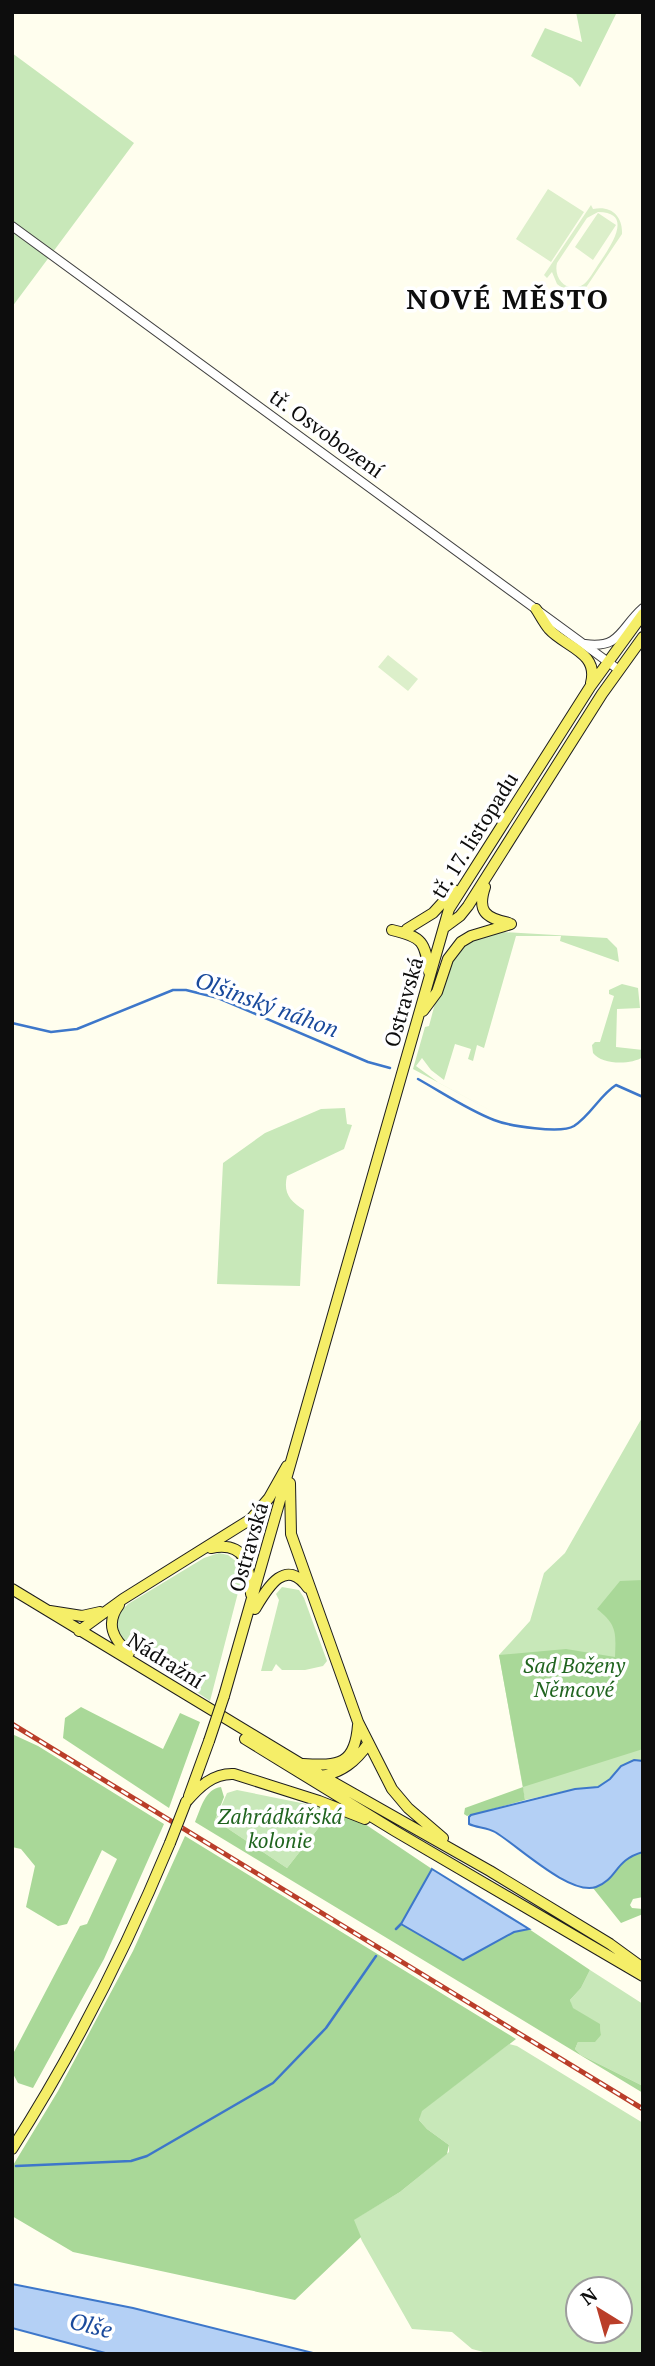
<svg xmlns="http://www.w3.org/2000/svg" width="655" height="2366" font-family="'PT Serif',serif">
  <rect width="100%" height="100%" fill="#fffeee"/>
  <path fill="#c8e8b9" fill-rule="evenodd" d="M576 12H617L580 87 572 78 531 56 545 28 582 42Z
    M12 53 134 143 12 307Z
    M502 932 607 938 617 948 619 962 560 941 561 936H516L484 1048 477 1045 473 1061 468 1059 471 1049 455 1044 444 1080 431 1070 422 1058 416 1066 439 1083 501 1116 413 1069 425 1027 429 1026 441 981 462 943Z
    M622 984 638 988 640 1008 617 1009 616 1047 643 1050V1057C631 1065 602 1065 593 1053L592 1045 595 1042H600L614 996 609 994V990Z
    M345 1108 347 1124 352 1125 344 1149 287 1176C283 1193 290 1201 304 1210L300 1286 217 1284 223 1163 265 1133 321 1109Z
    M643 1416V1761C623 1757 617 1776 602 1785 592 1791 584 1786 574 1789 558 1793 542 1796 525 1800L499 1655 530 1621 544 1573 565 1553Z
    M219 1553 228 1555 238 1563 241 1581 210 1701 127 1645 117 1631 116 1623 117 1615 128 1604 204 1558Z
    M282 1587 299 1590 304 1598 327 1661 323 1666 305 1670H282L276 1664 272 1671H261L279 1600 276 1594Z
    M237 1790 316 1806 337 1813 320 1826 287 1868 215 1820 227 1793Z
    M590 1970 643 2004V2086L581 2055 575 2049 578 2042 601 2035 600 2025 572 2008 570 2000 581 1988Z
    M509 2044 517 2046 643 2123V2354H491L472 2349 452 2332 412 2329 362 2241 353 2220 400 2192 449 2152V2145L427 2129 419 2120 421 2111ZM578 2289H620V2331H578Z"/>
  <path fill="#a9d898" d="M643 1580V1749L523 1787 525 1800 467 1816 464 1814 465 1808 523 1787 499 1655 566 1649 615 1657C616 1632 617 1625 597 1609L620 1581Z
    M81 1707 163 1749 180 1713 200 1722 169 1808 63 1738 65 1718Z
    M12 1734 38 1746 164 1824 104 1959 33 2088 18 2083 12 2072 14 2052 80 1926 87 1924 117 1859 102 1850 67 1924 58 1926 26 1907 35 1866 21 1849 12 1847Z
    M221 1787 224 1797 215 1820 287 1868 320 1826 339 1813 359 1820 432 1869 401 1924 463 1960 514 1932 529 1929 590 1970 581 1988 570 2000 573 2008 600 2024 601 2035 595 2042H578L575 2049 581 2055 643 2086V2093L195 1822C201 1808 205 1789 221 1787Z
    M185 1836 516 2039 422 2111 419 2120 427 2129 449 2145 447 2154 400 2192 354 2220 361 2237 295 2300 73 2252 12 2216V2167L58 2091 133 1951Z
    M643 1852V1897L633 1899 630 1905 632 1908 643 1909V1914L621 1923 593 1888C617 1879 615 1859 643 1852Z"/>
  <path fill="#dcefca" fill-rule="evenodd" d="M548 189 584 212 551 262 516 239Z
    M591 205 593 209C611 205 623 216 622 234L585 289 575 292 565 290 557 284 552 272 547 278 544 275ZM598 212C635 212 610 247 600 262 595 269 590 279 584 284 568 295 553 279 557 263L587 218Z
    M598 213 616 225 593 260 575 247Z
    M388 655 418 679 408 691 378 667Z"/>
  <path fill="#b4d0f5" stroke="#3d77ca" stroke-width="2" d="M634 1760 643 1761V1852C614 1860 618 1879 596 1887 570 1896 517 1845 495 1832 487 1827 477 1828 469 1824V1817L471 1815 575 1789 598 1787 610 1779 621 1766Z
    M432 1869 529 1929 514 1932 463 1960 401 1924Z
    M12 2284 133 2308 317 2354H109L12 2328Z"/>
  <g fill="none" stroke-linecap="round" stroke-linejoin="round">
    <path stroke="#3d77ca" stroke-width="2.5" d="M12 1023 51 1032 77 1029 173 990H186L218 998 368 1062 390 1068
      M418 1079C443 1093 468 1110 494 1120 509 1126 561 1134 574 1126 591 1115 600 1095 616 1085L643 1097
      M396 1929 401 1924
      M16 2166 131 2161 147 2156 273 2083 326 2028 376 1956"/>
    <g stroke="#404040" stroke-width="10">
      <path id="minor" d="M12 226 619 670
        M585 644C621 649 620 628 643 608"/>
    </g>
    <g stroke="#1e1e1e" stroke-width="12">
      <path id="major" d="M536 609C540 615 544 623 549 629 565 647 599 652 591 683
        M485 887C477 911 485 918 509 923
        M445 927 460 916 468 906 602 694 643 637
        M407 929 433 913 454 890
        M392 930C423 937 425 942 429 972
        M423 1011 437 992 448 959 461 942 471 936 511 924
        M290 1483 291 1534 358 1722 392 1789 408 1808 443 1838
        M211 1548C247 1541 249 1566 251 1594
        M12 1589 301 1764 490 1871 610 1944 643 1968
        M119 1605C105 1624 113 1639 129 1653
        M255 1609C267 1589 285 1556 308 1588
        M50 1611 82 1616 100 1612
        M79 1631 123 1599 251 1519 269 1498 287 1466
        M224 1696 449 909 590 687 643 614
        M245 1739 395 1831 643 1976
        M303 1764C339 1766 355 1765 358 1725
        M320 1776C342 1773 356 1761 368 1744
        M189 1796 209 1741
        M186 1802C199 1787 213 1773 234 1774L319 1801 365 1819
        M12 2149C74 2052 126 1949 170 1843"/>
    </g>
    <use href="#minor" stroke="#fff" stroke-width="8"/>
    <use href="#major" stroke="#f5ee68" stroke-width="10"/>
    <g stroke="#ba3e29" stroke-width="5">
      <path id="rail" d="M12 1724 643 2109"/>
    </g>
    <use href="#rail" stroke="#fff" stroke-width="2.5" stroke-dasharray="8" stroke-linecap="butt"/>
    <g stroke="#1e1e1e" stroke-width="12" stroke-linecap="butt">
      <path id="major-bridge" d="M209 1741 224 1696
        M170 1843 186 1802"/>
    </g>
    <use href="#major-bridge" stroke="#f5ee68" stroke-width="10"/>
  </g>
  <g text-anchor="middle" dominant-baseline="central" stroke-width="7" stroke-linejoin="round" paint-order="stroke">
    <g font-size="21" fill="#0d0d0d" stroke="#fff">
      <text transform="translate(327 433) rotate(36)">tř. Osvobození</text>
      <text transform="translate(474 835) rotate(-58)">tř. 17. listopadu</text>
      <text transform="translate(403 1002) rotate(-74)">Ostravská</text>
      <text transform="translate(248 1547) rotate(-74)">Ostravská</text>
      <text transform="translate(166 1660) rotate(32)">Nádražní</text>
    </g>
    <g font-size="21" font-style="italic" fill="#20641f" stroke="#fff">
      <text x="574" y="1665">Sad Boženy<tspan x="574" dy="24">Němcové</tspan></text>
      <text x="280" y="1816">Zahrádkářská<tspan x="280" dy="24">kolonie</tspan></text>
    </g>
    <g font-size="23" font-style="italic" fill="#1a4a9c" stroke="#fff">
      <text transform="translate(267 1004) rotate(20)">Olšinský náhon</text>
      <text transform="translate(91 2325) rotate(14)">Olše</text>
    </g>
    <g font-size="28" font-weight="bold" letter-spacing="2" fill="#0d0d0d" stroke="#fff">
      <text x="508" y="298">NOVÉ MĚSTO</text>
    </g>
  </g>
  <rect width="655" height="2366" fill="none" stroke="#0d0d0d" stroke-width="28"/>
  <g transform="translate(599 2310) rotate(323)"><circle r="33" fill="#ffffff" stroke="#9e9e9e" stroke-width="2"/>
  <path d="M0-5L12 26L0 18L-12 26Z" fill="#ba3e29"/>
  <text y="-10" font-size="19" font-weight="bold" text-anchor="middle" fill="#0d0d0d">N</text>
  </g>
</svg>
